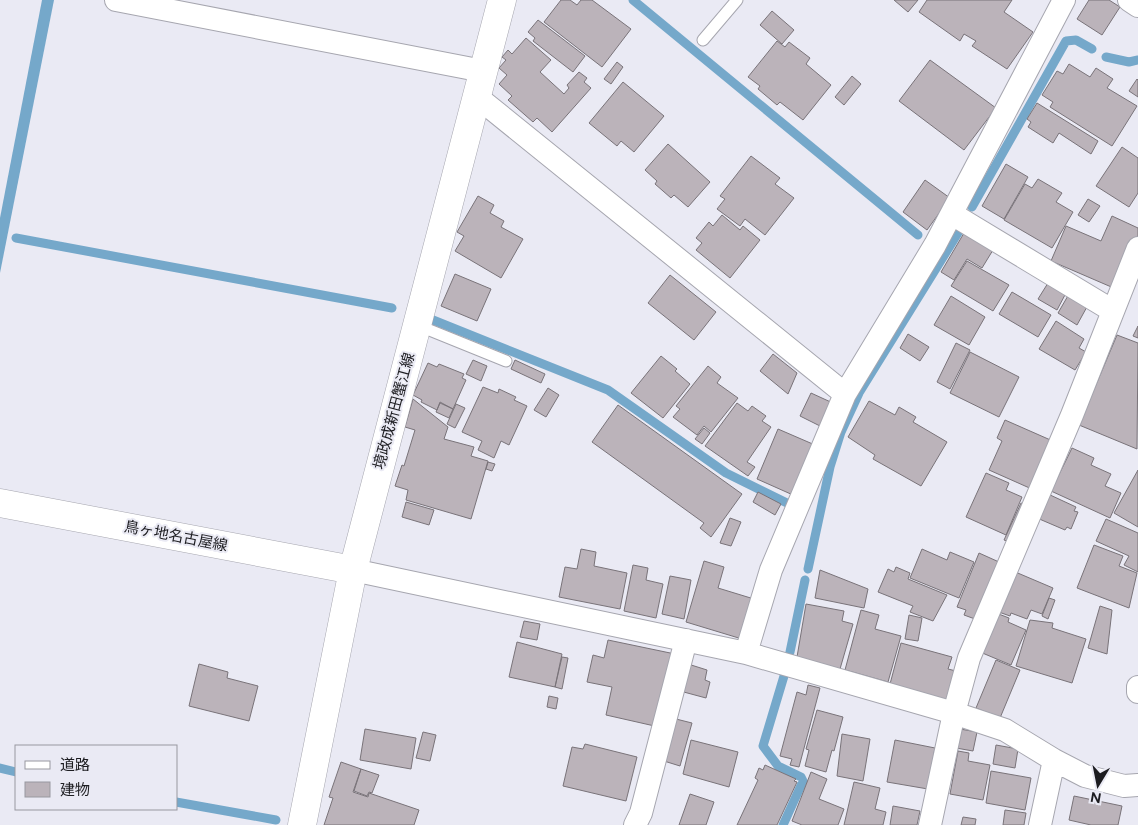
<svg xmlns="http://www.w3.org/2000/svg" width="1138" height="825" font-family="Figtree,'Noto Sans JP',sans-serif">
  <rect width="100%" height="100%" fill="#eaeaf4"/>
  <path fill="#75a8ca" d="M42 0H54L0 273V218Z"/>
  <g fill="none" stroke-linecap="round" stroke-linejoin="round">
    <path stroke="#75a8ca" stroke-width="9" d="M633 0 918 235
      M1106 57 1129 62 1138 60
      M972 207 1066 41 1076 40 1092 49
      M16 238 392 308
      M433 320 608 390 726 473 789 504
      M808 569 830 467 841 432 859 393 958 233
      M790 652 805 580
      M0 768 16 772
      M176 802 276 820
      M783 825 803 781 801 777 778 766 763 746 784 676"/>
  </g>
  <path fill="#bbb3ba" stroke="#797379" d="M561 0H570L577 5 581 0H592L631 29 602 67 544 22Z
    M894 0H918L908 12Z
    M927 0H1012L1004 12 1033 32 1007 69 972 46 976 41 964 34 960 41 919 12Z
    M1089 0H1109L1120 7 1102 35 1077 19Z
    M772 11 794 30 782 44 760 25Z
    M538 20 585 56 573 72 533 41 535 38 528 32Z
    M526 38 551 60 540 72 564 94 569 88 567 85 579 72 587 78 584 82 591 88 552 132 537 118 533 122 508 100 512 96 499 84 507 75 499 68 506 60 502 57 508 50 512 54Z
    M777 41 785 47 789 42 810 58 806 64 831 85 803 120 780 102 777 105 758 89 760 86 748 77Z
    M930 60 996 108 964 150 899 101Z
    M617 62 623 67 611 84 604 79Z
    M1069 64 1090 77 1096 68 1113 79 1107 88 1137 106 1112 146 1050 107 1053 102 1042 95 1057 71 1063 74Z
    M852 76 861 84 844 105 835 97Z
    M1137 79 1138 80V97L1129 91Z
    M623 82 664 116 634 152 621 141 617 146 589 123Z
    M1037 103 1098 141 1091 154 1059 133 1053 143 1028 127 1031 122 1027 119Z
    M668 144 710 182 688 207 674 195 671 198 655 184 657 181 645 170Z
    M1122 147 1138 158V193L1129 207 1096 186Z
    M751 156 780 178 775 184 794 198 765 235 745 219 740 226 717 209 725 199 720 196Z
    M1006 164 1028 177 1004 219 982 206Z
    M1038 179 1062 193 1056 202 1073 212 1052 248 1004 220 1025 184 1032 188Z
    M925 180 950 198 927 230 903 212Z
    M478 196 494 205 490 213 504 221 501 227 523 239 501 278 455 251 464 236 457 232Z
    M1088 199 1100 206 1089 222 1078 215Z
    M722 215 740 230 743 226 760 240 730 278 696 250 702 243 696 238 709 222 713 226Z
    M1112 216 1138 228V237L1116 289 1051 261 1066 226 1101 241Z
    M964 233 993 250 982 268 967 259 954 280 941 272Z
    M967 261 1009 285 993 311 951 286Z
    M455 274 491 289 477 321 441 306Z
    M670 275 716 312 694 340 648 303Z
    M1048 283 1066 293 1057 310 1038 299Z
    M1012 292 1051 315 1038 337 999 314Z
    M1069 294 1088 305 1077 325 1058 313Z
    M951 296 985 317 969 345 934 325Z
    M1056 321 1084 339 1079 348 1086 352 1075 370 1039 349Z
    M1138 326V338L1133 336Z
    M908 334 929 347 920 361 900 348Z
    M1117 335 1138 343 1137 449 1079 425Z
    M956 343 970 350 950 389 937 382Z
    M970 352 1019 377 999 417 950 393Z
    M773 354 797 373 788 394 760 371Z
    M661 356 677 369 675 371 690 384 663 418 631 393Z
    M473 360 487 366 481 381 466 374Z
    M515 360 545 374 541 383 511 369Z
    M428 363 437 367 439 364 464 374 462 378 466 380 453 409 440 402 437 410 421 402 422 400 413 395Z
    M708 366 721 377 717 383 738 398 711 432 704 426 697 435 673 417 680 409 676 406Z
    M483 387 498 393 499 389 516 397 514 400 527 406 509 445 501 441 494 458 478 450 482 441 462 432Z
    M548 388 559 395 546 417 534 410Z
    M811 393 835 404 824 428 800 416Z
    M413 399 448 427 444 439 474 447 471 456 488 461 471 519 406 500 408 490 395 486 402 465 404 466 415 430 405 427Z
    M869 401 895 415 899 407 916 417 913 422 947 442 921 486 873 459 875 455 848 437Z
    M440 403 453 409 449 418 436 412Z
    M737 403 748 411 752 406 766 416 762 421 771 427 747 462 755 467 748 476 705 446Z
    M456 404 465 408 455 428 447 424Z
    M618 405 742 494 711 537 700 528 704 523 592 442Z
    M1005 420 1055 442 1034 490 989 470 1002 441 997 438Z
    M704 428 710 433 702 444 695 439Z
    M778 429 815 445 793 495 757 479Z
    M1072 448 1094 458 1091 465 1111 474 1105 486 1121 493 1110 518 1051 491Z
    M488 462 495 464 492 471 486 469Z
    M1138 470V527L1114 513Z
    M986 473 1009 483 1006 490 1022 497 1006 535 966 517Z
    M758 492 781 504 775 515 753 502Z
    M1048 494 1076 507 1074 511 1078 512 1071 529 1067 527 1065 530 1037 518Z
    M406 502 434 510 429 525 402 517Z
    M1021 503 1028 506 1012 543 1004 540Z
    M730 518 741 522 731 546 720 543Z
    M1106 519 1138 533V572L1124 565 1129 556 1096 541Z
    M1094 545 1123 556 1119 566 1137 573 1129 608 1077 588Z
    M581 549 596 552 594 566 627 573 620 609 559 597 565 567 577 569Z
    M922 549 947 560 950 552 974 562 959 598 910 578Z
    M979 553 999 562 975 619 964 615 966 610 957 607Z
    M704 561 724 567 718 588 754 599 742 639 686 622Z
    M633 565 648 568 646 580 663 584 656 618 624 611Z
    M896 567 910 573 908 579 947 595 933 621 910 612 913 606 878 592 888 569 894 572Z
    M820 570 868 589 864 608 815 598Z
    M1013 571 1053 588 1042 614 1031 610 1027 619 1011 613 1010 616 996 611Z
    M670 576 691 580 684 619 662 614Z
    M1049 598 1055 600 1048 619 1042 616Z
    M806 604 844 611 842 621 853 624 840 669 797 657Z
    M1100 606 1112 610 1107 654 1088 648Z
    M861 610 879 615 875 629 901 636 888 682 845 670Z
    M996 613 1009 618 1008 622 1026 630 1011 665 980 652Z
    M909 615 922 618 918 641 905 639Z
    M1030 620 1053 623 1052 628 1086 639 1072 683 1016 666Z
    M524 621 540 624 537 640 520 637Z
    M608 640 675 654 659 727 606 715 612 687 587 682 593 655 604 658Z
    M517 642 562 654 555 687 509 677Z
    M901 643 952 657 948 669 956 671 948 700 890 684Z
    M562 657 568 658 562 689 555 687Z
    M996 660 1020 670 1000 718 976 708Z
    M199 664 228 672 227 678 258 686 249 721 189 706Z
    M688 664 707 670 705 680 710 682 706 698 680 691Z
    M808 685 820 688 799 767 790 765 792 759 780 756 797 692 806 695Z
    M549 696 558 698 556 709 547 707Z
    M817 710 843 717 834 751 832 750 826 772 805 766 809 750 806 749Z
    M672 718 692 723 680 766 664 761Z
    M365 729 416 738 411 769 360 760Z
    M960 729 977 732 973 751 956 748Z
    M423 732 436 735 430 761 416 758Z
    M842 734 870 739 863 781 837 776Z
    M691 740 738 752 729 787 683 774Z
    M895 740 935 748 928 789 887 782Z
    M585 744 637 757 626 801 563 786 572 747 583 749Z
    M996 745 1018 749 1015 768 993 764Z
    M958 751 969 753 968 761 990 765 983 800 950 794Z
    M341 762 361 769 353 792 368 797 369 793 419 810 414 825H324L333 798 329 797Z
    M765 765 796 779 794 781 797 782 777 825H737L758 780 755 778 759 768 763 770Z
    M361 769 379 775 372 793 369 792 367 796 354 791Z
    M991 771 1031 778 1025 810 986 803Z
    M811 772 827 779 819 799 844 809 838 825H802L792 821Z
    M854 782 880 788 875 809 886 812 883 825H844Z
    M690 794 714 802 706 825H679Z
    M1074 796 1122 806 1118 825H1091L1069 820Z
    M893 806 920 811 917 825H890Z
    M1005 810 1026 813 1024 825H1003Z
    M963 817 976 819 975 825H961Z"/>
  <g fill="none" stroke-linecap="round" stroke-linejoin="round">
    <g stroke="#a6a6af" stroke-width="13">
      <path id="service" d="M703 40 737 0
        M417 325 506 361"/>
    </g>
    <g stroke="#a6a6af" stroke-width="24">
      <path id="minor" d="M116 0 483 71
        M1129 0 1138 6
        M476 96 845 394
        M952 214 1113 311
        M353 570 746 653 954 713 1005 730 1054 760 1085 776 1124 786 1138 785
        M746 653 771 570 845 394 935 245 1064 0
        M1138 687V692
        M635 825 641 813 686 640
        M930 825 954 713 969 658 1072 415 1138 248
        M1040 825 1054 760"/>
    </g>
    <g stroke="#a6a6af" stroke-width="29">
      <path id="secondary" d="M0 503 353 570
        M302 825 353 570 502 0"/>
    </g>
    <use href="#service" stroke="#fff" stroke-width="11"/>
    <use href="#minor" stroke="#fff" stroke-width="22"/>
    <use href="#secondary" stroke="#fff" stroke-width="28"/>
  </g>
  <g text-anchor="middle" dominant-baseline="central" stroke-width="4" stroke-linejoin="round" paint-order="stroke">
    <g font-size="15" fill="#1c1c20" stroke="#eaeaf4">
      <text transform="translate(394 411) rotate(-75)">境政成新田蟹江線</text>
      <text transform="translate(176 536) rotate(11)">鳥ヶ地名古屋線</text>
    </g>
  </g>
  <rect x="15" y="745" width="162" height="65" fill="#eaeaf4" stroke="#98989f"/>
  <rect x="25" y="761" width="25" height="8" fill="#ffffff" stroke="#98989f"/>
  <text x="60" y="770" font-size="15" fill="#1c1c20">道路</text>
  <rect x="25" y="782" width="25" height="15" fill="#bbb3ba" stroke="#98989f"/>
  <text x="60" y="795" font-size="15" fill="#1c1c20">建物</text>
  <g transform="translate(1098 785) rotate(190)" stroke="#eaeaf4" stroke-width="4" paint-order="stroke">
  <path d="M0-4L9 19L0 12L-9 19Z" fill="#1c1c20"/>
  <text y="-8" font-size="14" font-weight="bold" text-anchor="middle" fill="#1c1c20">N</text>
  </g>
</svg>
